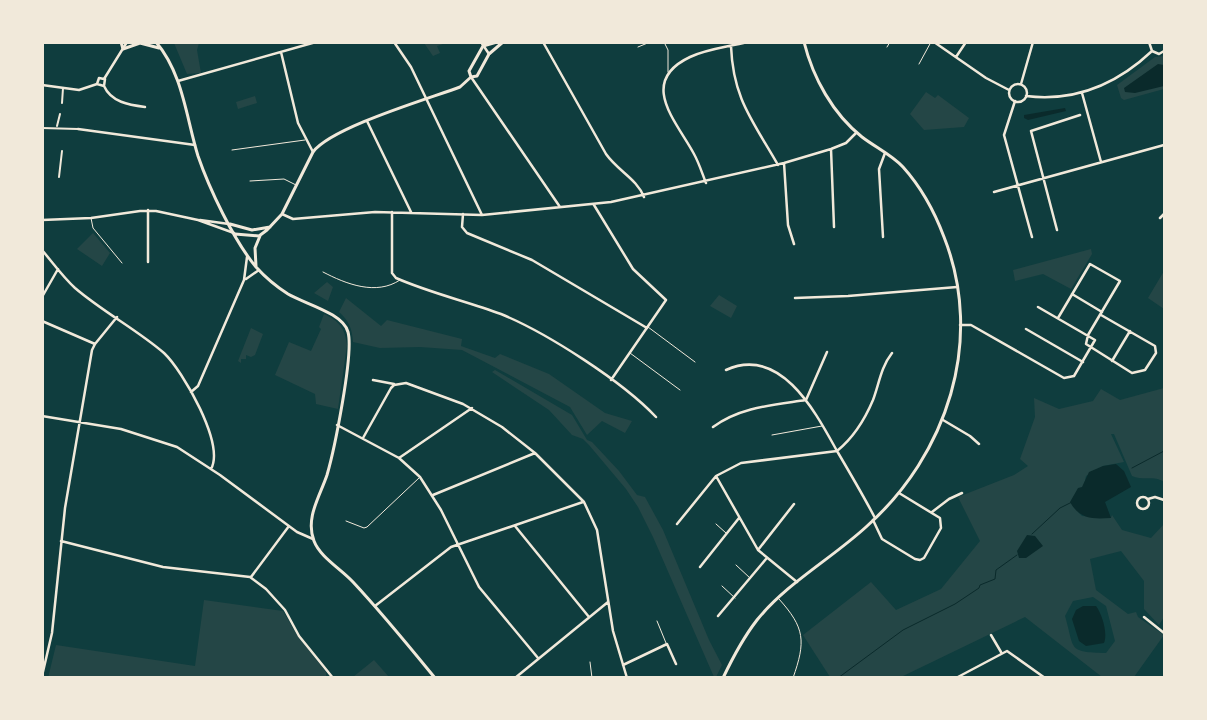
<svg xmlns="http://www.w3.org/2000/svg" width="1207" height="720" font-family="Rubik,sans-serif">
  <rect width="100%" height="100%" fill="#0f3d3e"/>
  <path fill="#244646" fill-rule="evenodd" d="M174 43H199L197 50 201 73 187 74Z
    M424 43H446L437 46 440 53 433 56Z
    M1164 56V89L1124 100 1121 98 1117 85 1155 57Z
    M926 92 935 98 938 95 969 118 964 127 924 130 910 114Z
    M255 96 257 103 238 109 236 102Z
    M93 233 110 253 102 266 77 249Z
    M1091 249 1092 254 1071 289 1043 274 1015 281 1013 270Z
    M1164 271V309L1148 298Z
    M327 282 333 287 328 301 314 293Z
    M719 295 737 306 731 318 710 306Z
    M346 298 381 326 387 320 462 339 461 346 495 358 500 354 549 374 605 413 632 421 625 433 602 421 587 435 570 407 462 350 420 347 380 348 353 342C352 328 349 321 339 312Z
    M324 314C339 321 345 328 347 345L338 409 316 404 315 394 275 375 289 342 311 351 321 329 319 327Z
    M251 328 263 334 255 355 251 357 246 355V359H241V363L238 361Z
    M495 370 572 415 587 440 592 442 619 471 637 495 645 497 663 530 709 640 722 665 716 677H714L653 537 638 507 626 489 589 445 583 439 572 435 549 410 492 372Z
    M1164 388V482C1154 475 1144 481 1132 476L1114 434H1111L1124 462 1103 466 1086 476 1078 512 1082 516 1111 518 1112 515 1122 530 1151 538 1164 524V617L1159 625 1144 609V581L1121 551 1090 559 1096 590 1128 614 1136 612 1138 617 1164 635 1134 677H1102L1025 617 901 677H830L803 635 871 582 896 610 941 589 980 541 958 497 1014 475 1028 466 1020 459 1035 417 1034 398 1059 409 1093 401 1101 389 1120 400ZM1093 597 1106 606 1115 641 1106 653C1067 652 1075 650 1065 616L1073 601Z
    M204 600 283 611 297 635 326 672V678H48L56 645 195 666Z
    M374 660 389 677H353Z"/>
  <path fill="#0a2a2b" d="M1158 64 1164 65V86L1135 93 1125 92 1124 88Z
    M1065 108 1066 111 1028 120 1024 118V115Z
    M1116 464 1124 471 1131 487 1105 502 1111 518C1094 519 1080 520 1070 502L1078 488 1082 487 1089 472 1103 466Z
    M1027 535 1035 536 1043 546 1026 558H1019L1017 551Z
    M1083 606H1096C1102 614 1108 633 1104 643L1086 646 1079 641 1072 619 1076 610Z"/>
  <g fill="none" stroke-linecap="round" stroke-linejoin="round">
    <path stroke="#0a2a2b" stroke-width="1" d="M1132 468 1164 451
      M1032 534 1060 508 1072 502
      M838 678 903 630 955 604 979 588 980 585 995 579 996 570 1017 555"/>
    <path stroke="#f1e9da" stroke-width="1" d="M664 42 668 50V72
      M638 47 650 42
      M887 47 890 42
      M919 64 931 42
      M232 150 305 140
      M250 181 284 179 296 185
      M91 218 93 228 122 263
      M323 272C346 284 376 296 400 280
      M648 327 695 362
      M630 353 680 390
      M772 435 822 426
      M346 521 364 528 367 527 419 478
      M716 524 726 533
      M736 565 750 578
      M722 586 735 598
      M779 599C805 628 806 641 793 678
      M657 621 666 643
      M590 662 592 678"/>
    <path stroke="#f1e9da" stroke-width="2" d="M62 103 63 88
      M57 126 60 114
      M42 128 78 129
      M59 177 62 151"/>
    <path stroke="#f1e9da" stroke-width="2.5" d="M394 42 411 67 482 215
      M481 42 489 54
      M543 42 606 154C618 171 637 179 644 197
      M934 42 986 78 1009 90
      M1149 42 1152 51
      M731 46C733 99 753 121 778 165
      M1152 51 1159 54 1164 51
      M281 52 298 123 313 152
      M956 57 966 42
      M471 77 560 207
      M104 79 127 42
      M178 81 316 42
      M97 84 104 86 105 79
      M97 84 99 78 104 79
      M1021 84 1033 42
      M1009 93a9 9 0 1 1 18 0a9 9 0 1 1-18 0Z
      M42 85 79 90 97 84
      M104 86C111 102 129 105 145 107
      M1082 93 1101 162
      M1026 96C1075 102 1116 85 1152 51
      M1015 101 1004 135 1032 237
      M367 121 411 212
      M78 129 195 145
      M831 149 834 227
      M784 163 788 225 794 244
      M706 183C702 173 699 163 694 154 677 122 637 82 690 57 707 49 728 47 747 42
      M994 192 1164 145
      M594 205 633 269 666 300 611 380
      M392 212V273L396 278C430 293 466 301 501 314 547 333 622 381 656 417
      M282 214 293 219 375 212 482 215 611 202 784 163 831 149 846 143 856 133
      M463 214 462 227 467 233 532 260 647 328
      M1160 218 1164 214
      M42 220 91 218 140 211H156L198 220 234 233
      M200 220 229 224
      M1057 230 1031 131 1080 115
      M883 237 879 169 885 153
      M42 250C53 263 63 277 75 288 103 312 136 329 164 353 183 371 225 444 211 469
      M148 262V210
      M246 279 259 270
      M1072 294 1102 312
      M42 297 58 269
      M795 298 848 296 957 287
      M1058 318 1090 264 1120 281 1088 335 1086 344 1132 373 1145 370 1156 353 1155 346 1101 315
      M42 321 95 344
      M960 325H971L1064 378 1074 376 1095 340 1038 307
      M1026 329 1083 362
      M1112 361 1130 331
      M726 370C781 345 816 413 837 451 850 473 863 495 875 518
      M373 380 394 384
      M191 392 198 386 244 280 247 257
      M42 416 121 429 177 447 220 475 297 532 313 539
      M943 420 970 436 979 444
      M337 425 399 458 420 477 441 510 479 587 538 658
      M713 427C740 407 773 405 806 400L827 352
      M363 438 391 388 394 385 406 383 463 404 502 427 535 453 584 502 597 530 613 631 627 678
      M399 458 472 408
      M716 476 758 550 797 582
      M433 495 535 453
      M1137 503a6 6 0 1 1 12 0a6 6 0 1 1-12 0Z
      M1148 499 1155 497 1164 500
      M932 512 949 499 962 493
      M873 520 882 539 915 559 920 560 924 558 941 528 940 518 899 493
      M677 524 716 476 741 463 837 451C853 438 865 419 873 400 879 384 881 367 892 353
      M515 526 589 617
      M61 541 163 567 250 577
      M758 550 794 504
      M700 567 739 518
      M250 577 266 589 285 610 299 636 333 678
      M251 577 289 526
      M375 606 451 547 583 502
      M718 616 766 559
      M1144 617 1164 633
      M991 635 1001 652
      M623 665 667 644 676 664
      M42 676 52 633 65 508 92 350 95 344 117 317
      M515 678 608 602
      M956 678 1007 651 1045 678"/>
    <path stroke="#f1e9da" stroke-width="3" d="M121 42 123 49 140 43 159 48
      M156 42C183 74 186 117 198 156 209 188 234 241 256 267 265 277 277 287 288 294 305 304 343 313 348 332 354 354 334 451 327 475 320 496 305 518 314 541 320 557 341 569 353 582 382 613 408 645 435 678
      M471 77 469 71 483 46 497 42
      M230 224 252 230 270 227
      M235 234 259 236 267 230 282 214 313 152C332 127 428 99 460 87L471 77 477 76 489 54 503 42
      M256 266 255 248 260 236
      M723 678C733 657 743 638 757 620 787 583 831 559 866 527 947 455 985 341 944 237 935 213 921 187 903 167 892 155 875 147 862 137 833 114 813 78 804 42"/>
  </g>
  <rect width="1207" height="720" fill="none" stroke="#f1e9da" stroke-width="88"/>
</svg>
